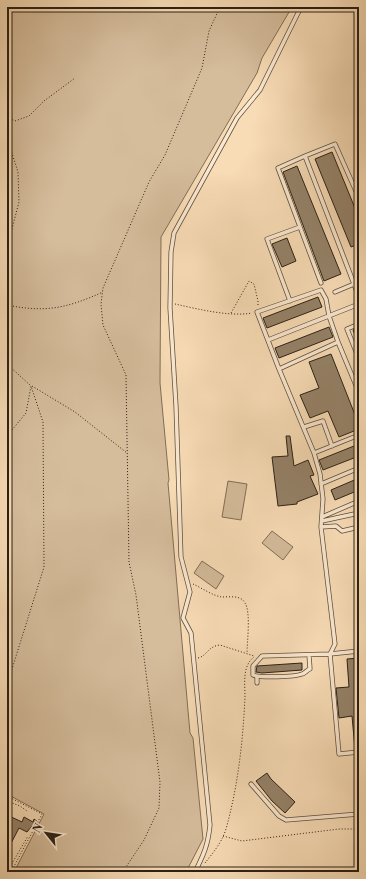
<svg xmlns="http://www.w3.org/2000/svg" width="366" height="879" font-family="'Libre Bodoni',serif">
  <rect width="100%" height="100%" fill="#f8dcb6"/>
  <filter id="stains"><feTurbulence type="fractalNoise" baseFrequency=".005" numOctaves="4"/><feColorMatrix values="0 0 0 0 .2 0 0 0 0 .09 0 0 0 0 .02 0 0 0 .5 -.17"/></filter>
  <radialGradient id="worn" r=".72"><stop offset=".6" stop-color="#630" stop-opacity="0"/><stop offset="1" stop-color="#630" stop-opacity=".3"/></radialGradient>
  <path fill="#d5bc9b" stroke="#806e58" d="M7 7H292L262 58 257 73 161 237 160 383 169 480 168 483 190 733 193 738 203 839 186 872H14L44 814 7 794Z
    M228 481 247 484 241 520 222 517Z
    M272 531 293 547 283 560 262 543Z
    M202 561 224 576 216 589 194 573Z"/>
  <path fill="#958269" stroke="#2a2015" d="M332 152 359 218V244L351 247 315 159Z
    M297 166 341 274 324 281 283 172Z
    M287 238 296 261 282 267 272 244Z
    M318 297 322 307 267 328 263 318Z
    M329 327 333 337 279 358 275 348Z
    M359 328V345L353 330Z
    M331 354 359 425V429L339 437 328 411 310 418 300 395 319 388 309 362Z
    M286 436H290L294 466 308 460 314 475 310 476 318 494 297 502V504L278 506 272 457 288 456Z
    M359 444V456L323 470 319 460Z
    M359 478V490L335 500 331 490Z
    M359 658V749H355L352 716 339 718 336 688 349 687 347 659Z
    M302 663V670L262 673 256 672 257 666Z
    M267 773 271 779 295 802 285 813 272 801 256 781Z
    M7 815 22 822 24 817 33 822 34 819 38 822 35 828 32 826 27 832 19 828 7 851Z"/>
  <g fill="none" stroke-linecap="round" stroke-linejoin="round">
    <g stroke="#5e4f3d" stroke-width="5">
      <path id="service" d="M305 156 335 144 359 198
        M359 282 354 284 359 298
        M321 283 278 168 305 156 354 284 335 292
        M290 301 267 239 300 227
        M359 324 347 329 359 359
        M268 340 359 304
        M279 369 257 312 321 290 326 299 329 316 338 342
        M355 383 359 392
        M304 427 323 421 332 446
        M314 453 359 435
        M321 484 359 468
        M322 517 359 501
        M322 521 359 513
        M321 527 336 526 342 531 359 527
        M359 651 330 654 339 754 359 752
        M309 655 310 669C307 670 304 674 302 674 295 677 259 678 253 675V666L262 656 330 654 335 644 321 527 323 499 320 474 314 453 279 369 338 342 355 383 359 382
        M257 677V683
        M251 784 279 816 286 820 359 814
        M195 872C204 854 208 845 210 825L191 633 183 618 190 592 181 557 176 406 170 308 171 252 174 233 237 118 260 90 301 7"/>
    </g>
    <path stroke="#2a2015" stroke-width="1" stroke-dasharray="1 2" stroke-linecap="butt" d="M7 117 15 121 29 116 44 101 75 78
      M7 138 18 172 19 202 7 248
      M175 304C198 309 229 317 252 313
      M7 305C46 313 67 308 103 292
      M231 313 249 281 254 284 258 301V305
      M7 364 31 386 26 413 7 436
      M32 386 75 412 127 453
      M193 584C202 588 213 596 222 597 230 597 241 595 245 603 251 612 247 643 247 653
      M198 658C207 656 208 646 220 645L254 656
      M7 681 12 669 44 567 43 422 31 386
      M7 796 42 814 11 872
      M7 801 20 806 27 811
      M223 836 242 841 339 829H359
      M205 863C213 853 222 842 226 829 238 786 243 741 245 697 245 684 242 666 254 657
      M7 872 28 836
      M126 872V867L144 840 159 808 160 782 136 595 129 562 126 375 103 325 101 304 103 288 149 182 165 155 202 68 209 31 220 7"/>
    <use href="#service" stroke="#fae8d0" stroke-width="3.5"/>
  </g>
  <rect width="366" height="879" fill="none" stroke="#f8dcb6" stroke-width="24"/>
  <rect x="8" y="8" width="350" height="863" fill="none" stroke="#2a2015" stroke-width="2"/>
  <rect x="12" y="12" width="342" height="855" fill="none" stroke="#2a2015"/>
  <g transform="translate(46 833) rotate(300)" stroke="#fae8d0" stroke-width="3" paint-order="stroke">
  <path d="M0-3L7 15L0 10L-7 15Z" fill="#2a2015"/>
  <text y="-6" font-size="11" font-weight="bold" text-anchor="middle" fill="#2a2015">N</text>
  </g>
  <rect width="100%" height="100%" filter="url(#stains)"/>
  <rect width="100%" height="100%" fill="url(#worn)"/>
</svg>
